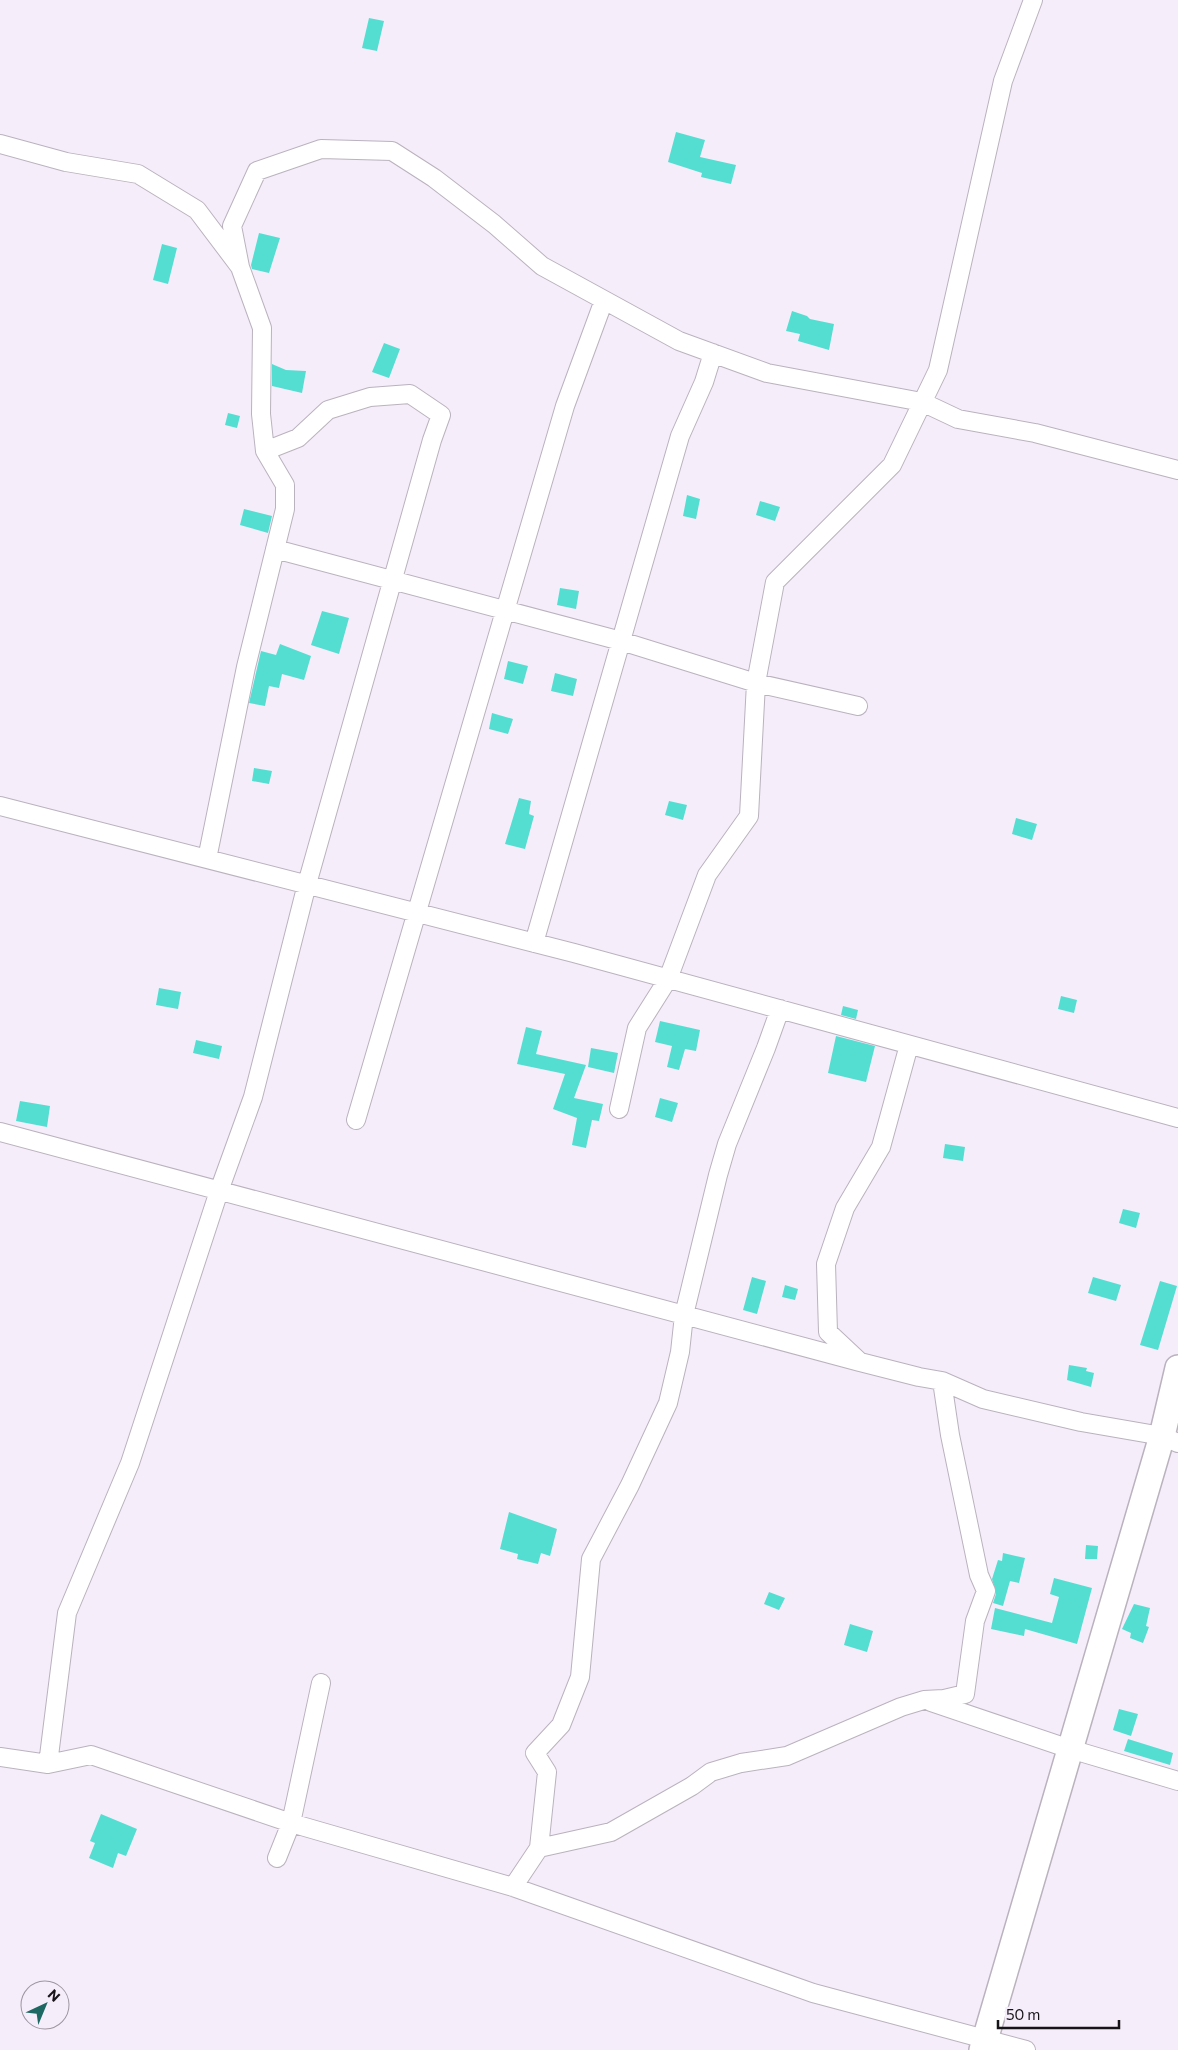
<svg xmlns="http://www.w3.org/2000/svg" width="1178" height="2050" font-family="Commissioner,sans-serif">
  <rect width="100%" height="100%" fill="#f6edfa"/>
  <path fill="#54ded2" d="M369 18 384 21 377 51 362 48Z
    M676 132 705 140 700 157 736 165 731 184 701 177 702 173 668 162Z
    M259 233 280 238 269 273 252 269 251 265Z
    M162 244 177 248 168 284 153 280Z
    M792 311 807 316 810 319 834 324 829 350 798 341 800 334 786 331Z
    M384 343 400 349 389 378 372 372Z
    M272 364 286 370 306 371 302 393 272 386Z
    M228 413 240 416 237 428 225 425Z
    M687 495 700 499 696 519 683 516Z
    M760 501 780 507 775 521 756 515Z
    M244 509 272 516 268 533 240 525Z
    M560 588 579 591 576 609 557 605Z
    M322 611 349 618 339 654 311 645Z
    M280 644 311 656 304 680 282 674 279 688 269 686 265 706 249 703 261 651 276 655Z
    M508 661 528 666 523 684 504 679Z
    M555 673 577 679 573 696 551 691Z
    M492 713 513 719 508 734 489 729Z
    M254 768 272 771 269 784 252 781Z
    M519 798 531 801 529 814 534 816 525 849 505 844Z
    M669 801 687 805 683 820 665 815Z
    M1016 818 1037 824 1032 840 1012 834Z
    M159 988 181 992 178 1009 156 1005Z
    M1061 996 1077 1000 1074 1013 1058 1009Z
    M843 1006 858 1010 856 1019 841 1015Z
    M660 1021 700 1030 696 1051 685 1049 679 1070 667 1067 672 1046 655 1042Z
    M526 1027 542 1031 536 1054 586 1065 574 1098 603 1104 599 1121 592 1120 586 1148 572 1145 577 1118 553 1109 565 1074 517 1064Z
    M836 1036 875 1046 866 1082 828 1073Z
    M196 1040 222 1046 219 1059 193 1053Z
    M591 1048 618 1053 614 1073 588 1067Z
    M660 1098 678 1103 672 1122 655 1117Z
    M20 1101 50 1106 47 1127 16 1121Z
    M945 1144 965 1147 963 1161 943 1158Z
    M1123 1209 1140 1213 1136 1228 1119 1223Z
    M752 1277 766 1281 757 1314 743 1310Z
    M1093 1277 1121 1285 1116 1301 1088 1293Z
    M1160 1281 1177 1286 1158 1350 1140 1345Z
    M785 1285 798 1289 795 1300 782 1297Z
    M1069 1365 1087 1368 1086 1371 1094 1373 1091 1387 1067 1380Z
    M509 1512 557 1529 550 1556 541 1553 538 1564 517 1559 518 1554 500 1549Z
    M1086 1545 1098 1546 1097 1559H1085Z
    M1003 1553 1025 1558 1019 1583 1010 1581 1003 1606 993 1603 996 1594 992 1579 998 1560 1002 1561Z
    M1054 1578 1092 1588 1077 1644 1025 1629 1024 1636 991 1629 995 1608 1052 1623 1059 1597 1050 1594Z
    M769 1592 785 1598 779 1610 764 1604Z
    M1134 1604 1150 1608 1146 1626 1149 1627 1143 1643 1130 1638 1131 1633 1122 1629Z
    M850 1624 873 1631 867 1652 844 1645Z
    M1119 1709 1138 1714 1131 1736 1113 1730Z
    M1128 1739 1173 1753 1170 1765 1124 1751Z
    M101 1814 137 1829 126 1856 118 1853 113 1868 89 1858 95 1843 90 1841Z"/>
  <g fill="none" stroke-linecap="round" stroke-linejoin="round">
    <g stroke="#bab2be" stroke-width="20">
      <path id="street" d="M0 144 66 162 138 174 197 210 240 267 262 328 261 414 265 451 285 485V509L246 667 207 859
        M240 267 232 226 257 171 321 149 392 151 434 178 494 224 542 266 679 341 767 373 922 402 958 419 1035 433 1178 470
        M275 549 621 641 756 683 858 706
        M0 806 574 953 1178 1118
        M534 943 680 436 704 382 713 353
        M909 1045 881 1147 845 1208 826 1264 828 1332 860 1362 919 1377 942 1381 983 1399 1081 1422 1162 1436 1178 1443
        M619 1109 637 1028 668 979 707 875 749 816 756 683 775 582 892 465 938 370 1003 81 1033 0
        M356 1120 565 406 604 300
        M0 1132 860 1362
        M931 1702 1070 1749 1178 1781
        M0 1757 48 1764 91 1755 291 1823 513 1887 813 1993 1026 2050
        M48 1764 67 1613 130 1463 219 1191 253 1097 307 884 432 440 441 415 410 394 370 397 328 410 298 438 265 451
        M539 1848 547 1772 535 1753 561 1725 580 1677 591 1559 630 1485 668 1403 680 1352 684 1315 718 1175 727 1144 766 1048 780 1009
        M277 1858 291 1823 321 1683
        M513 1887 539 1848 611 1832 692 1786 711 1772 741 1763 787 1756 901 1707 924 1700 944 1699 965 1694 975 1621 986 1591 979 1575 950 1435 942 1381"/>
    </g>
    <g stroke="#bab2be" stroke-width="28">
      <path id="secondary" d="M982 2050 1162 1436 1178 1368"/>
    </g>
    <use href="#street" stroke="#fff" stroke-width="18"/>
    <use href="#secondary" stroke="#fff" stroke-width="25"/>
  </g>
  <g transform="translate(45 2005) rotate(44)"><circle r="24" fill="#f6edfa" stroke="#9d96a0"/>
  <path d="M0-4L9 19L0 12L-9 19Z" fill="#1d6862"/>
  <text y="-8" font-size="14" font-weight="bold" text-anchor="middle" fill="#171419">N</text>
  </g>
  <path d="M998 2020v8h121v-8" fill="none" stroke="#171419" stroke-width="2.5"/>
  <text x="1006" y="2020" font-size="15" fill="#171419" stroke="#f6edfa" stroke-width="4" paint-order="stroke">50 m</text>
</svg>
